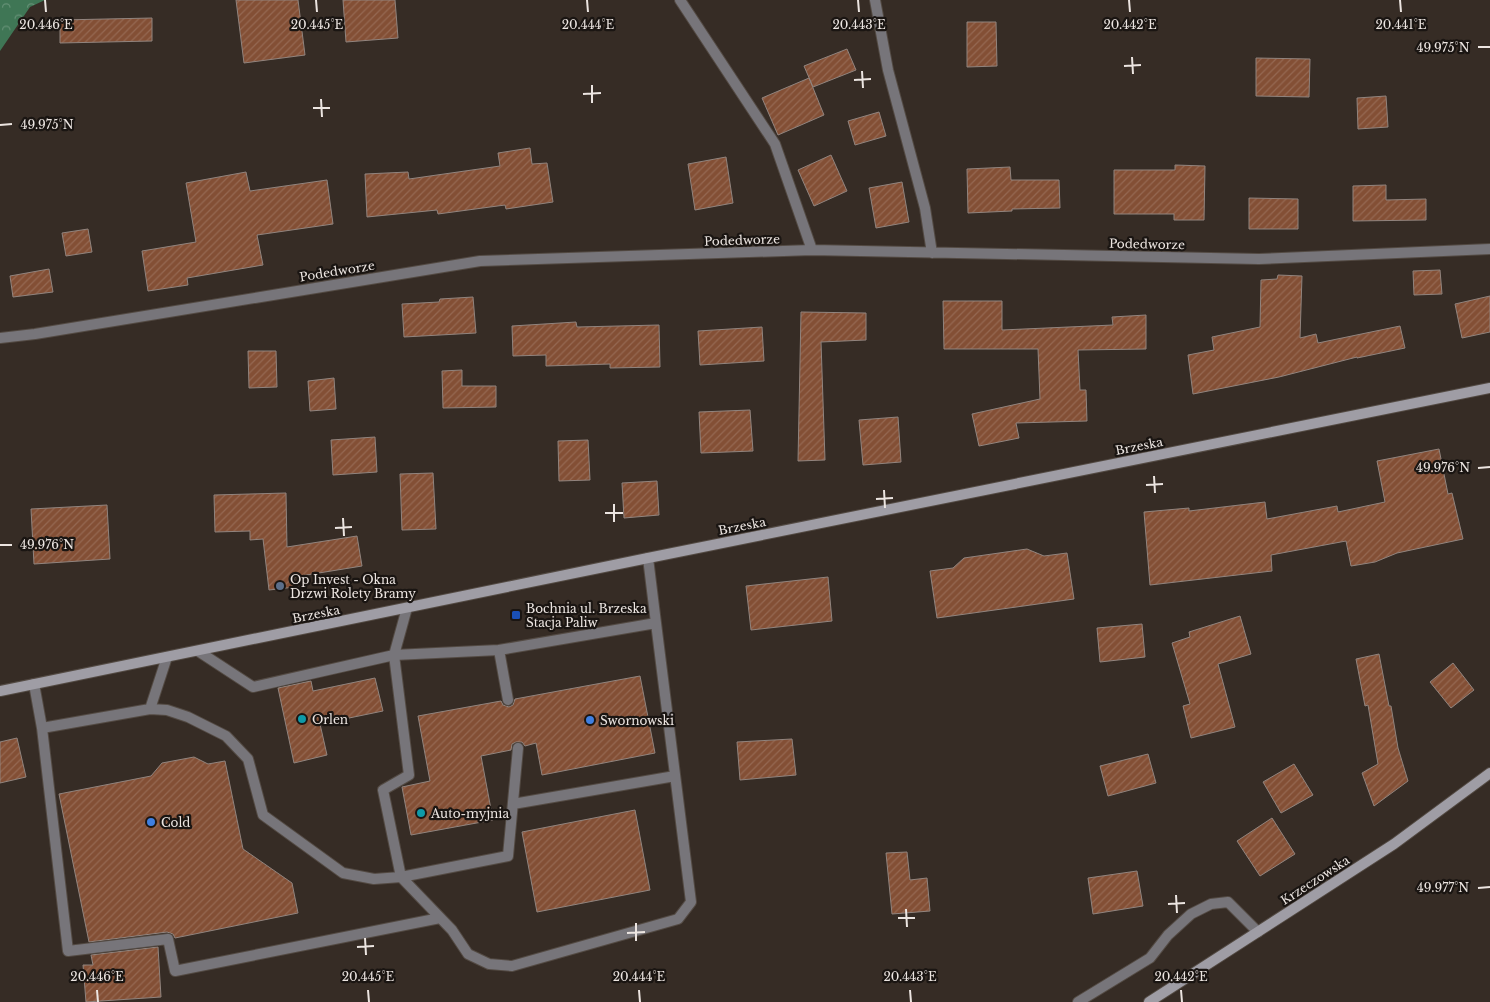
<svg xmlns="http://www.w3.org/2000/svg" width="1490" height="1002" font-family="'Libre Baskerville',serif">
  <defs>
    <pattern id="forest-crowns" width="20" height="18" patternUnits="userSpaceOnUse" patternTransform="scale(1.25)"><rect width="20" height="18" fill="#3f7655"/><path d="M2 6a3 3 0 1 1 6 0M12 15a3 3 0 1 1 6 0" fill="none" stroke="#649075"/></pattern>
    <pattern id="building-hatch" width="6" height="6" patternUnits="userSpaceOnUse" patternTransform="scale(1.25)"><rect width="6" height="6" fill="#834f35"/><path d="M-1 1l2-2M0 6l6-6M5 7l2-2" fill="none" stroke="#956852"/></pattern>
  </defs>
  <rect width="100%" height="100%" fill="#362c25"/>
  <path fill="url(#forest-crowns)" d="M0 0H45L30 7 0 51Z"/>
  <path fill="url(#building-hatch)" stroke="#91847e" d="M236 0H298L305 55 244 63Z
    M343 0H395L398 38 346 42Z
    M152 18V41L60 43V20Z
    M967 22H996L997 66 967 67Z
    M847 49 856 70 813 87 804 66Z
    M1256 58 1310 59 1309 97 1256 96Z
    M809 78 824 115 778 135 762 98Z
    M1386 96 1388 127 1358 129 1357 98Z
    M879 112 886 136 855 145 848 121Z
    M530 148 532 164 547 163 553 202 506 209 505 205 438 214 437 210 367 217 365 174 408 172 409 179 500 166 498 153Z
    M831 155 847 191 814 206 798 170Z
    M726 157 733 203 695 210 688 164Z
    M1175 165 1205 166 1204 220H1174V214H1114V170H1175Z
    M1010 167 1011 180H1059L1060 208 1012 209V211L968 213 967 169Z
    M246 172 250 191 327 180 333 224 257 235 263 265 187 278 188 285 148 291 142 251 196 242 186 183Z
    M902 182 909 222 876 228 869 188Z
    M1386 185V200L1426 199V220L1353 221V186Z
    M1249 198 1298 199V229H1249Z
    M88 229 92 252 66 256 62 233Z
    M49 269 53 292 13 297 10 276Z
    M1440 270 1442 294 1414 295 1413 271Z
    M1278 275 1302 276 1300 338 1316 334 1318 343 1400 326 1405 348 1357 358V357L1279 377 1193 394 1188 355 1214 350 1212 337 1260 327 1261 280 1277 279Z
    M1490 296V332L1462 338 1455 304Z
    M473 297 476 333 404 337 402 304 439 302 440 299Z
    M943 301H1002V330L1113 325 1112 317 1146 315V349L1078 350 1080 390H1086L1087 421 1016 423 1019 438 979 446 972 414 1040 399 1038 349H944Z
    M801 312 866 313V340L821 342 825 460 798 461Z
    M576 322 577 327 659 325 660 367 610 368V364L546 366V355L513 356 512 326Z
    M762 327 764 361 700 365 698 331Z
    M248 351H276L277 387 249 388Z
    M462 370V386H496V407L443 408 442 371Z
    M334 378 336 409 310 411 308 381Z
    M750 410 753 451 701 453 699 412Z
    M898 417 901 462 863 465 859 420Z
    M375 437 377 472 333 475 331 440Z
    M588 440 590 480 559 481 558 441Z
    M1439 449 1448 494 1452 493 1463 539 1397 553 1375 562 1351 566 1346 541 1271 555 1272 571 1150 585 1144 512 1189 508V511L1265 502 1267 519 1337 506 1338 512 1385 502 1377 461Z
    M433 473 436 529 402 530 400 474Z
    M657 481 659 515 624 518 622 483Z
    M286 493 287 547 357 536 362 566 294 577 295 587 269 590 263 539 250 540V531L215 532 214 495Z
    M107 505 110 559 34 564 31 509Z
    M1027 549 1044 556 1067 553 1074 599 937 618 930 571 953 568 964 558Z
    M828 577 832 621 751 630 746 586Z
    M1240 616 1251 654 1218 664 1235 727 1191 738 1183 706 1190 704 1172 643 1190 637 1189 632Z
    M1142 624 1145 657 1100 662 1097 628Z
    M1379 654 1389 706H1391L1398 748 1408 781 1374 806 1362 773 1378 764 1368 705 1365 706 1356 659Z
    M1453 663 1474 690 1451 708 1430 682Z
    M640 676 655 753 542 775 536 743 525 746 522 742H516L512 744 511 750 481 756 493 820 411 835 402 787 430 781 418 716 501 701 503 705 509 707 513 705 515 699Z
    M375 678 383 711 320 724 327 755 294 763 278 688 311 681 313 691Z
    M17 738 26 777 0 783V742Z
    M792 739 796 775 740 780 737 742Z
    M1148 754 1156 783 1108 796 1100 766Z
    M194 757 208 764 225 761 243 849 292 883 298 913 175 938 173 934 167 932 89 942 59 794 151 776 162 763Z
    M1294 764 1313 795 1281 813 1263 782Z
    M635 810 650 890 537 912 522 832Z
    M1272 818 1295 854 1260 876 1237 841Z
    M907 852 910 880 927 878 930 911 892 914 886 853Z
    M1137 871 1143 906 1093 914 1088 878Z
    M158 947 161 997 86 1002 83 965H93L91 955Z"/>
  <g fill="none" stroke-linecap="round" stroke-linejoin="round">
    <g stroke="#534a43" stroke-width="12">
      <path id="lane" d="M648 558 656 623
        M198 651 253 687 394 655 407 608
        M34 684 42 728 150 709 167 657
        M508 700 499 650 394 655 409 775 383 790 401 877 508 856 518 748
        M150 709 167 710 188 717 226 736 248 759 263 815 343 873 374 879 401 877 452 930 468 954 489 964 512 966 678 919 691 902 656 623 499 650
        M42 728 68 951 168 939 175 971 440 918
        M513 804 675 776
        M1078 1002 1150 958 1168 935 1191 914 1211 904 1228 902 1258 932"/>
    </g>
    <g stroke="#534a43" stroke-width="12">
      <path id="street" d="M680 0 775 144 812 250
        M875 0 888 70 925 208 932 253
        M0 338 35 334 480 261 812 250 1259 259 1490 249"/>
    </g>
    <g stroke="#534a43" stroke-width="12">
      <path id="secondary" d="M0 691 648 558 1490 388
        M1149 1002 1394 844 1490 773"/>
    </g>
    <use href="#lane" stroke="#77757a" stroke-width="10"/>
    <use href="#street" stroke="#77757a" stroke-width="10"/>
    <use href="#secondary" stroke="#9f9da5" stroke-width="10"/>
  </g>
  <path fill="none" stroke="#ece5e1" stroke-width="2" d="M45 0 46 12M316 0 317 12M587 0 588 12M858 0 859 12M1129 0 1130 12M1400 0 1401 12M1478 47H1490M1132 57 1133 74M1124 66 1141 65M862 71 863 88M854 80 871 79M592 85V103M583 94 601 93M321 99 322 117M313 108H330M0 125 12 124M1478 468 1490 467M1154 476 1155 493M1146 485 1163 484M884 490 885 508M876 499 893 498M614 504V522M605 513H623M343 518 344 536M335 528 352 527M0 545H12M1478 888 1490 887M1176 895 1177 913M1168 904 1185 903M906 909 907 927M898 918H915M636 923V941M627 933 645 932M365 938 366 955M357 947 374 946M97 990 98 1002M368 990 369 1002M639 990 640 1002M910 990 911 1002M1181 990 1182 1002"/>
  <circle fill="#5c6f8a" stroke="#1a1512" stroke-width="2" cx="280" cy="586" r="5"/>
  <rect fill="#1a4fb4" stroke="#1a1512" stroke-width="2" x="511" y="610" width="10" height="10" rx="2.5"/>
  <g fill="#0f9aa8" stroke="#1a1512" stroke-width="2">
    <circle cx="302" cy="719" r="5"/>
    <circle cx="421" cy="813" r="5"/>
  </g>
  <g fill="#3f7fe0" stroke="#1a1512" stroke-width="2">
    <circle cx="590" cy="720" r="5"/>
    <circle cx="151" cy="822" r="5"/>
  </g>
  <g text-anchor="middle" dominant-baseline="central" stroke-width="4.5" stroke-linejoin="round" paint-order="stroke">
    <g font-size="12" fill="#ece5e1" stroke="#1a1512">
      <text transform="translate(742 240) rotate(-2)">Podedworze</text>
      <text transform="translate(1147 244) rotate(1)">Podedworze</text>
      <text transform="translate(337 271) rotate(-9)">Podedworze</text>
      <text transform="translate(1139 446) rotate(-11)">Brzeska</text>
      <text transform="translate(742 526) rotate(-11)">Brzeska</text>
      <text transform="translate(316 614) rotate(-11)">Brzeska</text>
      <text transform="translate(1315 880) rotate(-33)">Krzeczowska</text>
    </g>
    <g font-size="12" fill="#ece5e1" stroke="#1a1512" text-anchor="start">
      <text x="290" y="579">Op Invest - Okna<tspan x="290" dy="14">Drzwi Rolety Bramy</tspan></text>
      <text x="526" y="608">Bochnia ul. Brzeska<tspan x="526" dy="14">Stacja Paliw</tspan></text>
      <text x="312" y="719">Orlen</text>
      <text x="600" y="720">Swornowski</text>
      <text x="431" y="813">Auto-myjnia</text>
      <text x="161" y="822">Cold</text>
    </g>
  </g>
  <g font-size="12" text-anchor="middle" fill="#ece5e1" stroke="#1a1512" stroke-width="4.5" stroke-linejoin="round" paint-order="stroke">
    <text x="46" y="29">20.446°E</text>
    <text x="317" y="29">20.445°E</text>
    <text x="588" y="29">20.444°E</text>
    <text x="859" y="29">20.443°E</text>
    <text x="1130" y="29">20.442°E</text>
    <text x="1401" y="29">20.441°E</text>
    <text x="1443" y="52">49.975°N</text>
    <text x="47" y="129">49.975°N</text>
    <text x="1443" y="472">49.976°N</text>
    <text x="47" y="549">49.976°N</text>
    <text x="1443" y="892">49.977°N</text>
    <text x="97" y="981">20.446°E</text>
    <text x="368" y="981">20.445°E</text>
    <text x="639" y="981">20.444°E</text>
    <text x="910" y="981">20.443°E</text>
    <text x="1181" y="981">20.442°E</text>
  </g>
</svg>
